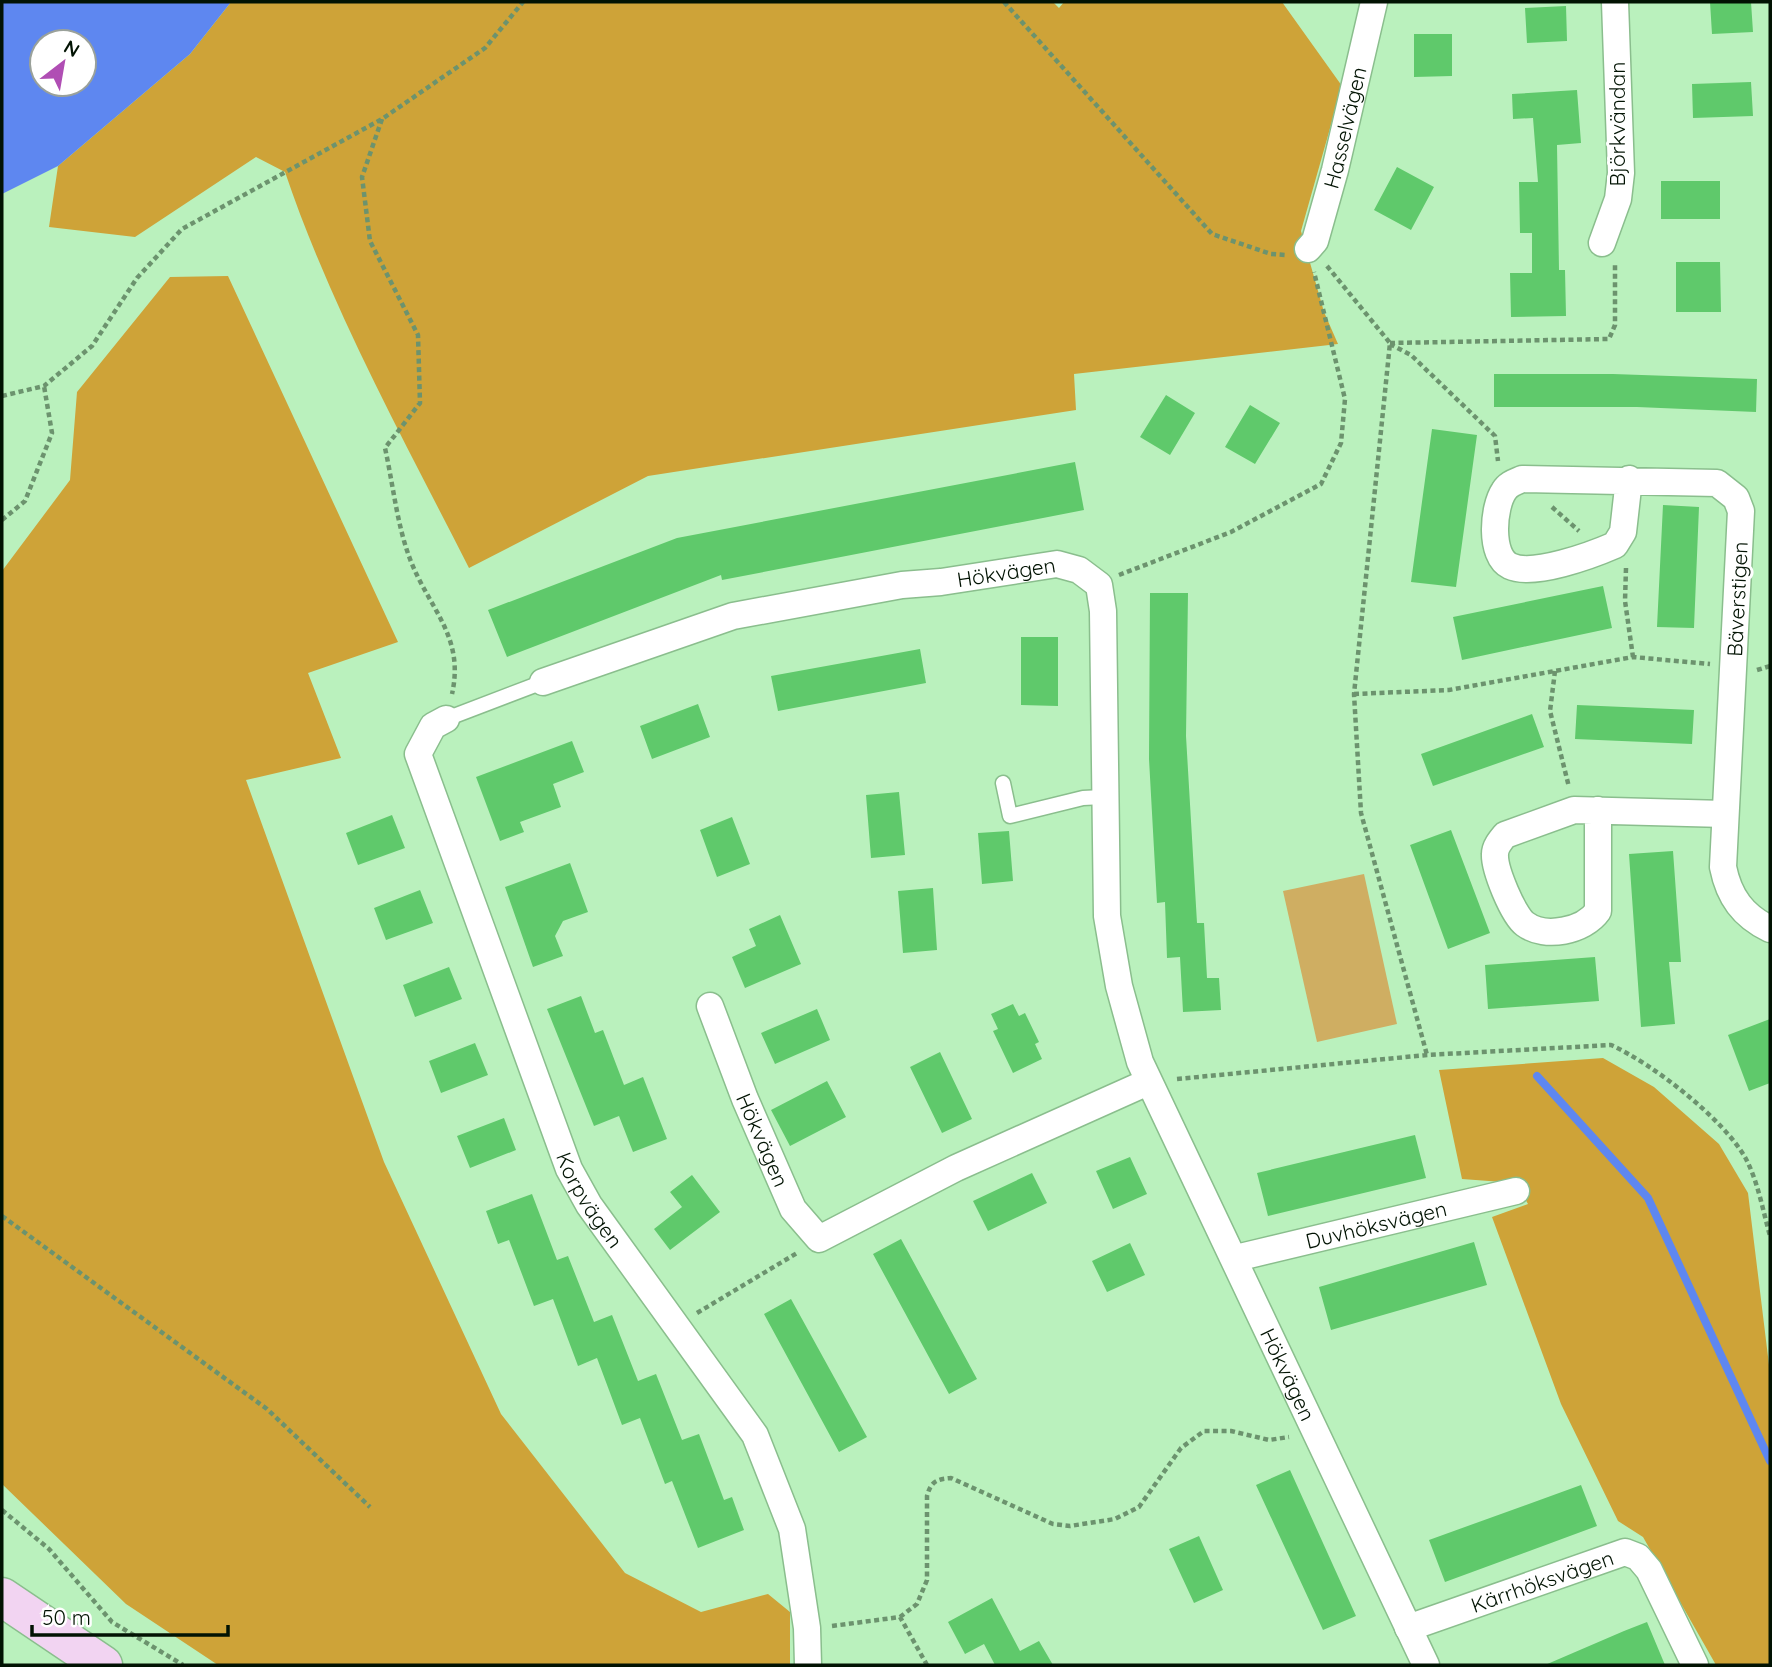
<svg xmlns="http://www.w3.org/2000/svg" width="1772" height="1667" font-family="Quicksand,sans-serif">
  <rect width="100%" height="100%" fill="#baf1bd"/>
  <path fill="#cfae62" d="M1364 874 1397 1024 1317 1042 1283 891Z"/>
  <path fill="#cea338" d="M231 2H1053L1059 8 1064 2H1282L1342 86 1301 231 1324 312 1338 344 1074 374 1076 410 648 476 469 568C404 440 331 308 285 172L256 157 135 237 49 227 58 166 190 54Z
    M228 276 398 642 308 673 341 758 246 780 384 1162 501 1414 625 1573 701 1612 768 1594 790 1612V1665H218L126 1604 2 1484V571L70 480 77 392 170 277Z
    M1603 1058 1654 1087 1719 1144 1748 1193 1770 1373V1665H1716L1643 1537 1618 1521 1561 1404 1492 1217 1528 1204 1516 1183 1462 1179 1439 1070Z"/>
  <path fill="#5e87f0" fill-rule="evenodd" d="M2 2H231L190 54 58 166 2 194ZM42 42H84V84H42Z"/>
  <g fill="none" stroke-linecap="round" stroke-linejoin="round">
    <path stroke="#5e87f0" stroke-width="8" d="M1537 1076 1648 1198 1770 1461"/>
  </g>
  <path fill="#5fc96b" d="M1710 2H1751L1753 32 1712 34Z
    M1566 6 1567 41 1527 43 1525 8Z
    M1414 34H1452V76L1414 77Z
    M1751 82 1753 116 1693 118 1692 84Z
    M1577 90 1581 143 1557 145 1559 270H1565L1566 316 1511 317 1510 273H1532V233H1520L1519 182H1538L1533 118 1513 119 1512 94Z
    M1397 167 1434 187 1411 230 1374 210Z
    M1661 181H1720V219H1661Z
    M1676 262H1720L1721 312H1676Z
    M1494 374H1613L1757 379 1756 412 1637 407H1494Z
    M1166 395 1195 413 1170 455 1140 437Z
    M1250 405 1280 423 1255 464 1225 447Z
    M1432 429 1477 435 1456 587 1411 582Z
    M1075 462 1084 510 722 580 721 575 507 657 488 610 677 538Z
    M1663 505 1699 507 1694 628 1657 627Z
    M1603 586 1612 628 1462 660 1453 617Z
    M1150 593H1188L1186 736 1197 923H1204L1207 978H1219L1221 1010 1183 1012 1180 957 1167 958 1165 902 1157 903 1149 759Z
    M1021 637H1058V706L1021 705Z
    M920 649 926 683 778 711 771 676Z
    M698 704 710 737 652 759 640 726Z
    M1577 705 1694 710 1692 744 1575 739Z
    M1532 714 1544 747 1433 786 1421 754Z
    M572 741 584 772 553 784 561 807 520 822 524 832 500 841 476 777Z
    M899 792 905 855 871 858 866 795Z
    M392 815 405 848 358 865 346 833Z
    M732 817 750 864 717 877 700 830Z
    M1451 830 1490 933 1448 949 1410 845Z
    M1009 831 1013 881 982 884 978 833Z
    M1673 851 1681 962H1669L1675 1024 1641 1027 1629 854Z
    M570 863 588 912 563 921 555 936 563 956 533 967 505 887Z
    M933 888 937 950 903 953 898 891Z
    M420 890 433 923 386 940 374 908Z
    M780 915 801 964 745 988 732 957 756 946 749 929Z
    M1595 957 1599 1001 1488 1009 1485 965Z
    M449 967 462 999 415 1017 403 985Z
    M581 996 595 1033 603 1030 624 1085 643 1077 667 1139 633 1152 619 1116 594 1126 547 1009Z
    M1013 1004 1019 1016 1025 1013 1039 1042 1035 1044 1042 1059 1013 1073 993 1031 998 1029 991 1014Z
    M817 1009 830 1040 775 1064 761 1033Z
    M1770 1019V1083L1749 1091 1728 1035Z
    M475 1043 488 1075 441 1093 429 1061Z
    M940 1052 972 1119 942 1133 910 1067Z
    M827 1081 846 1117 790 1146 771 1110Z
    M504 1118 516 1150 470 1168 457 1136Z
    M1415 1135 1426 1178 1268 1216 1257 1173Z
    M1130 1157 1147 1194 1113 1209 1096 1171Z
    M1032 1173 1047 1203 988 1231 973 1201Z
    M692 1175 720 1212 670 1250 654 1229 682 1207 670 1192Z
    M532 1194 557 1260 568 1256 594 1322 612 1315 638 1381 656 1374 682 1440 699 1434 724 1500 732 1497 744 1530 698 1548 672 1481 665 1484 640 1418 622 1425 597 1358 578 1366 553 1299 534 1306 509 1240 498 1244 486 1211Z
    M901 1239 977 1379 949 1394 873 1254Z
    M1474 1242 1487 1285 1331 1330 1319 1287Z
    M1130 1243 1145 1275 1107 1292 1092 1261Z
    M791 1299 867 1437 839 1452 764 1314Z
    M1290 1470 1356 1616 1323 1630 1256 1485Z
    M1581 1485 1597 1526 1445 1582 1429 1540Z
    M1199 1536 1223 1590 1194 1603 1169 1549Z
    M992 1598 1020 1651 1039 1641 1053 1665H995L984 1644 965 1654 948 1622Z
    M1647 1622 1665 1665H1545L1624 1631Z"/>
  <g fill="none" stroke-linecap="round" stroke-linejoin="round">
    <g stroke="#8abe8d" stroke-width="17">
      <path id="lane" d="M446 719 543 682
        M1003 783 1010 816 1083 798 1103 797"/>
    </g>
    <g stroke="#8abe8d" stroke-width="29">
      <g id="street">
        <path d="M1602 243 1618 199 1621 173 1615 2"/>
        <path id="s1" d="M1308 249 1315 241 1335 170 1374 2"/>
        <path d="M1629 479 1623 532 1615 545C1592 555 1533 577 1510 566 1489 556 1493 507 1504 491 1508 484 1515 482 1522 479L1717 483 1736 498 1741 511 1723 867C1729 897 1743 916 1770 929"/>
        <path id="s2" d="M543 682 733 616 902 585 941 582 1057 564 1079 570 1099 585 1103 611 1107 916 1119 986 1140 1062 1426 1665"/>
        <path id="s3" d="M446 719 433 726 418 754 569 1169 589 1205 755 1435 792 1529 807 1628 808 1665"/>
        <path d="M1598 810V911C1584 931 1545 939 1525 924 1513 915 1494 869 1495 854 1495 847 1500 841 1505 835L1574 810 1725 814"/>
        <path id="s4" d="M710 1006 745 1099 793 1209 819 1239 956 1168 1148 1082"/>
        <path id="s5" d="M1236 1258 1516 1191"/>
        <path id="s6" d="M1408 1628 1625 1552 1638 1557 1649 1570 1695 1665"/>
      </g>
    </g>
    <g stroke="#8abe8d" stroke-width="41">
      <path id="secondary" d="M2 1597 103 1665"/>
    </g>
    <path stroke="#6c936e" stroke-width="4.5" stroke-dasharray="5 3.5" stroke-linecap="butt" d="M1004 2 1212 234 1271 254 1285 255
      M382 119 362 177 370 241 418 335 420 403 385 448C393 484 397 525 410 559 429 609 465 636 452 694
      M1327 266 1390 343 1354 694 1361 813 1427 1055
      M1390 343 1609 339 1615 325V263
      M1390 344 1411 355 1495 436 1498 461
      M2 396 44 386 92 346 137 278 182 229 382 119 485 48 523 2
      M1552 507 1579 531
      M2 520 25 501 52 433 44 386
      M1626 568 1625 601 1633 657
      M1119 575 1231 532 1321 484 1341 443 1345 399 1314 272
      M1757 670 1770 666
      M1555 671 1550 711 1569 787
      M1354 694 1449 690 1633 657 1710 664
      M1177 1079 1427 1055 1611 1045C1653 1064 1724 1119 1746 1159 1758 1182 1763 1211 1770 1236
      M2 1216 267 1409 370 1507
      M697 1313 797 1253
      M2 1510 49 1549 112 1622 183 1665
      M900 1617 917 1604 927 1580V1496C931 1481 937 1479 951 1478L1053 1524 1070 1526 1115 1519 1139 1507 1181 1448 1204 1431H1231L1269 1440 1289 1437
      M832 1626 900 1617 927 1665"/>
    <use href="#lane" stroke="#fff" stroke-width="14"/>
    <use href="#street" stroke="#fff" stroke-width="26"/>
    <use href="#secondary" stroke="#f2d4f2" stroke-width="38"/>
  </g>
  <g text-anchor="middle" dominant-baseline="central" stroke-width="6" stroke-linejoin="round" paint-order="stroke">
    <g font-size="21" fill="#021303" stroke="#fff">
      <text transform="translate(1617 124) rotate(-90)">Björkvändan</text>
      <text stroke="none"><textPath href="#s1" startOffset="128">Hasselvägen</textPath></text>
      <text stroke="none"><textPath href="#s2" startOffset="478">Hökvägen</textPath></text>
      <text transform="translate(1737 599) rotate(-87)">Bäverstigen</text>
      <text stroke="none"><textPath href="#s4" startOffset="144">Hökvägen</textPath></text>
      <text stroke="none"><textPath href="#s3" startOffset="525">Korpvägen</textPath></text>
      <text stroke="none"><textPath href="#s5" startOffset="144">Duvhöksvägen</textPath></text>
      <text stroke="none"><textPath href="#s2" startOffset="1404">Hökvägen</textPath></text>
      <text stroke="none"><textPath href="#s6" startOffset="142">Kärrhöksvägen</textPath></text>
    </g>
  </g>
  <rect width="1772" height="1667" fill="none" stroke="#021303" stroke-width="7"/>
  <g transform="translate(63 63) rotate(31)"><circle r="33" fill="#ffffff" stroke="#9aa19a" stroke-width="2"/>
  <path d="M0-5L12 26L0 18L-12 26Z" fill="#b04eb4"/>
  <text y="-10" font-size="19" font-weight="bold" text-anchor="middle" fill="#021303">N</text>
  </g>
  <path d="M32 1625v10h196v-10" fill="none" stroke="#021303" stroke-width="3.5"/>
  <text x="42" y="1625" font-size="21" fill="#021303" stroke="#ffffff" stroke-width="5" paint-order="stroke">50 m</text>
</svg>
